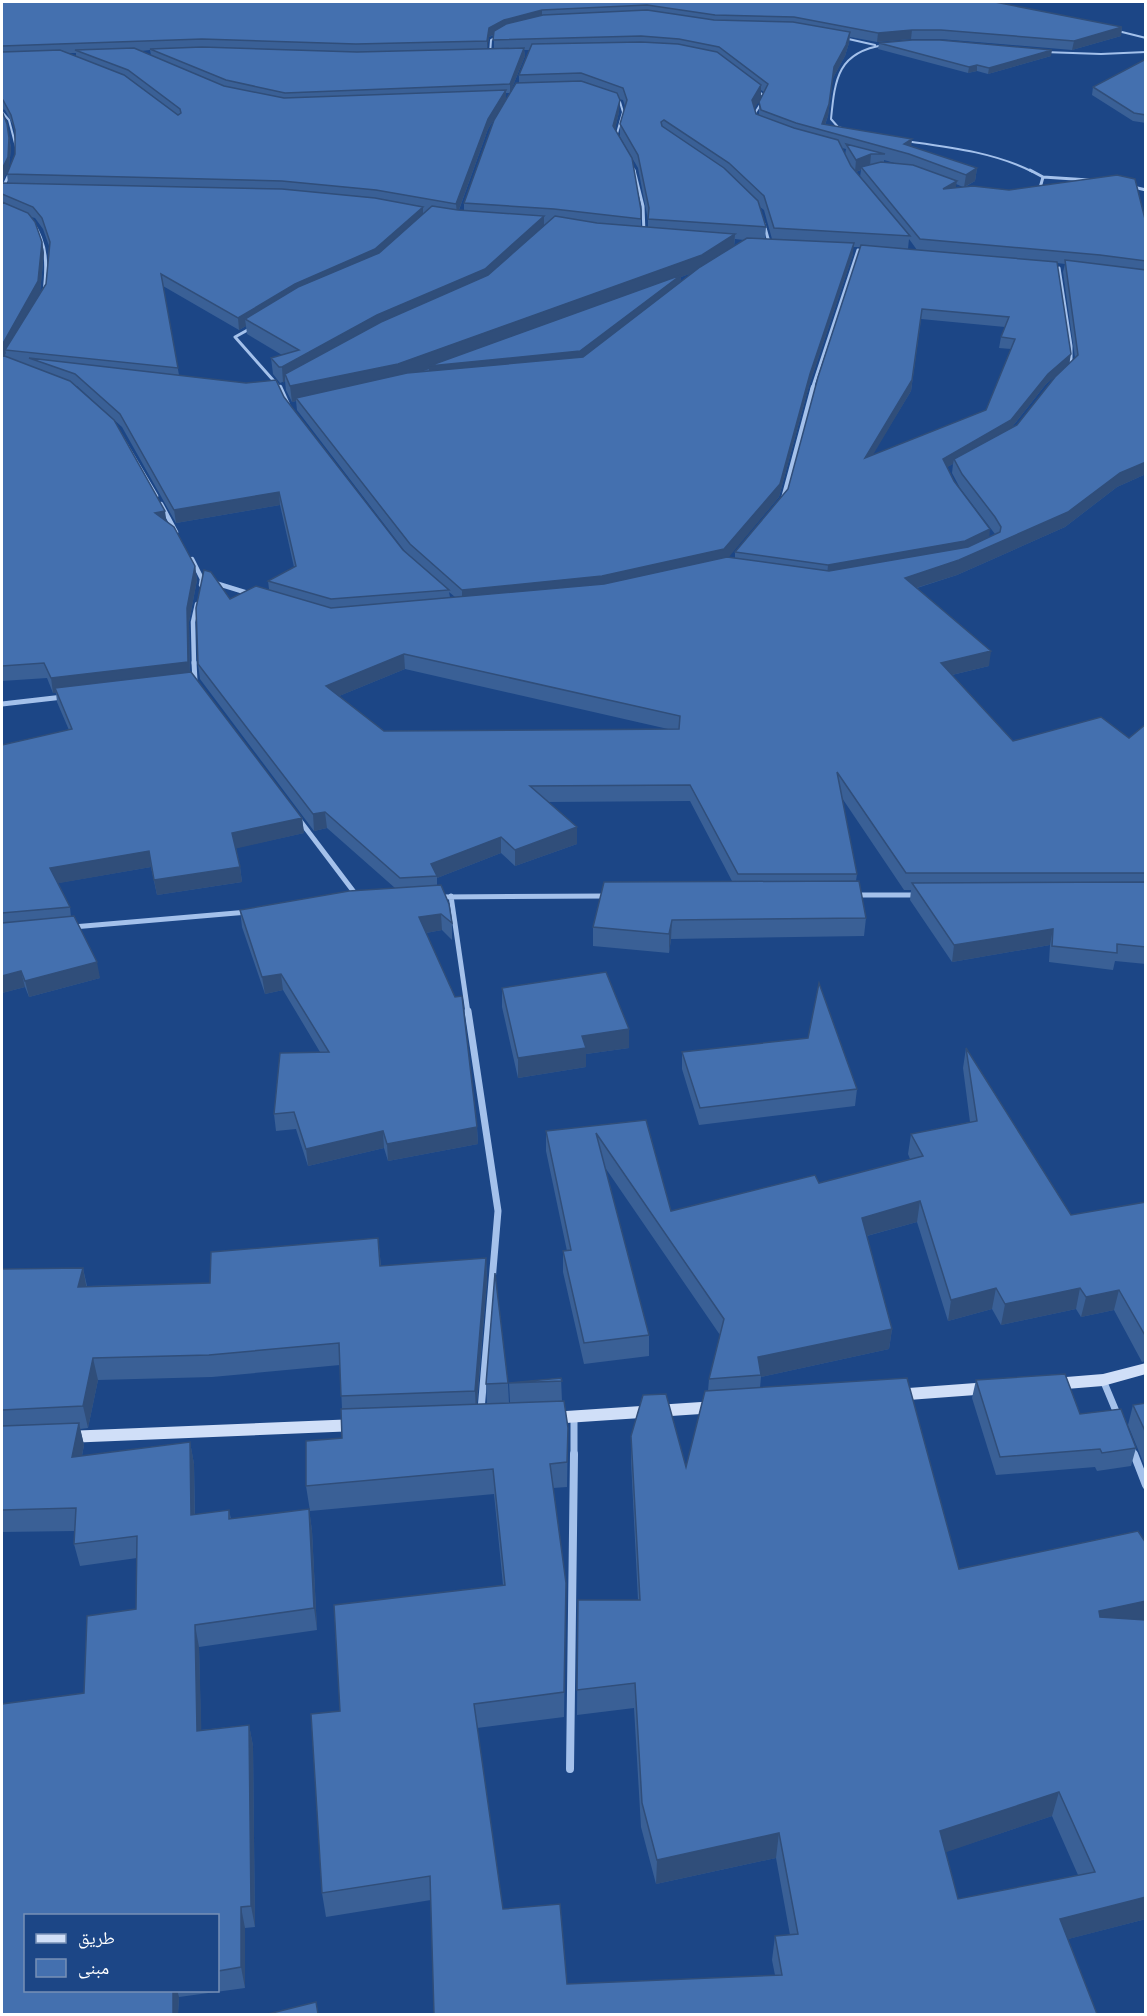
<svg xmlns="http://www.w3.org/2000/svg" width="1147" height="2016" font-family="Roboto,'Noto Naskh Arabic',sans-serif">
  <rect width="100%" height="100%" fill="#1c4686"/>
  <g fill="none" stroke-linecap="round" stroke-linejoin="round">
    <path stroke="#a4c1eb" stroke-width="2" d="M1114 30 1146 38
      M844 38 875 45
      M1044 52 1101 54 1146 52
      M488 54H490L491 40 499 35
      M755 88 765 97 755 113 756 119
      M613 99 620 102 623 112 616 137 618 140
      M2 112 9 120 17 151
      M845 129 838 127 831 119C835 78 838 52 884 45
      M905 141C948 147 994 152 1033 172
      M630 161 635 172"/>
    <path stroke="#a4c1eb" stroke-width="3" d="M634 170 643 206 644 233
      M1030 170 1043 177 1040 188 1036 190
      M1043 177 1089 180
      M1129 186 1146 190
      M2 190 10 172
      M32 221C48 245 47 266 44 293
      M764 224 770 246
      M1059 268 1071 346V368
      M253 327 235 337 281 389
      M812 389 858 250"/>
    <path stroke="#a4c1eb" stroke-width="4.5" d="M280 387 288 405
      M114 425 156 496
      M783 499 813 387
      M161 504 176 532
      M192 559 202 579 201 585
      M212 582 251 594
      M194 664 193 622 197 604"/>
    <path stroke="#a4c1eb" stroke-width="5" d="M194 662 195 681
      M2 704 63 697
      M298 818 357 896
      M854 895H919
      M451 896 468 1013
      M440 897 607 896
      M73 927 248 912"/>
    <path stroke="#a4c1eb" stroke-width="7" d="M468 1011 498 1211 481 1410
      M1103 1380 1118 1416
      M1132 1450 1134 1455
      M574 1455V1417"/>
    <path stroke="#a4c1eb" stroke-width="8" d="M1134 1454 1146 1485
      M570 1769 574 1454"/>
    <path fill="#d0dff8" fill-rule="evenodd" d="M1146 1363V1374L1103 1386 1054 1390 1049 1388 1047 1384 1049 1380 1054 1378 1103 1374Z
      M989 1382 994 1384 996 1388 994 1392 989 1394 895 1401 890 1399 888 1395 890 1391 895 1389Z
      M716 1401 721 1403 723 1407 721 1411 716 1413 551 1424 546 1422 544 1418 546 1414 551 1412Z
      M357 1419 362 1421 365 1425 362 1429 357 1431 66 1443 61 1441 58 1437 61 1433 66 1431Z"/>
  </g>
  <path fill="#3a6096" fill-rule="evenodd" d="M2 2H995L1122 27 1121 36 1072 50 940 39H911L877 42 850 37 849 43 845 56 833 78 828 116 825 125 912 139 911 146 977 168 975 181 965 187 1146 223V474L1117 487 1065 527 957 575 917 588 989 666 952 675 1013 741 1129 738 1146 724V964L1115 961 1113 970 1049 962 1050 945 952 962 910 900 911 890H904L842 798 857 874 856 881 866 918 864 936 671 939 669 953 593 946V927L732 881 690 801 548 802 577 827V844L515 866 501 853 437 878V885L452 923V940L442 930 426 933 477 1127 478 1144 388 1161 384 1148 308 1166 296 1129 276 1131 274 1114 320 1052 283 990 265 994 242 927 240 910 395 888 327 828 314 831 200 679 198 664 230 599 269 589 268 581 294 567 280 505 176 523 122 427 77 386H74L195 566 197 580 189 622 190 672 302 818 304 833 236 848 240 867 242 882 157 895 151 867 58 883 70 907 71 917 100 978 29 997 25 987 2 993V745L69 730 57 702 56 693H53L47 678 2 681V111L7 124 11 148 9 167 2 183H8L7 174 15 154V134L13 125 5 110 2 109ZM494 35V49H487L489 37ZM150 50 151 55 141 51ZM524 50H530L519 75V83L464 203V211L459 210 488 129 506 100V93H510L525 56ZM67 53H76V57ZM761 90 764 92 759 102V115L756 114 754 108 761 98ZM619 99 623 100 625 106 620 124V137L638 168 648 220V227L641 226V210L615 129 619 112ZM842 148 846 149 845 155ZM884 160 898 164 884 163ZM861 170 860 177 856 172ZM956 184 963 187 956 188ZM760 207 764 210 772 239H765L766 227ZM31 217 35 218 43 229 49 246 46 284 40 292 44 253 42 242ZM735 239 744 240 734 246ZM909 239 912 243 917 250 908 249ZM853 247H861L788 489 735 552V558L728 557 779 497 809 386 853 254ZM1057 263 1065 264 1063 272 1075 358 1069 364ZM692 273 680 282 681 277ZM163 286 239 330 246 326 247 334 282 355 271 358 273 374 280 383 285 381 286 390 292 402 296 401 297 410 407 554 179 375ZM921 319 1005 327 1001 337 999 348 1011 349 986 410 872 455 911 391ZM1060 372 1017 425 1012 427 1046 384ZM953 464 952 473 960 488 995 534 989 537 954 481 947 467ZM449 592 455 597H450ZM405 669 668 729 384 731 339 696Z
    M879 43 1051 56 988 74 977 71 968 73 878 49Z
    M1146 59V123L1133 121 1092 95 1093 87Z
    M502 988 629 1048 586 1054V1067L518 1078 502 1007Z
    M966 1048 1071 1215 1146 1202V1361L1142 1362 1114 1310 1081 1317 1076 1309 1001 1325 992 1309 948 1321 917 1222 867 1236 892 1329 889 1349 761 1377 760 1388 907 1378 959 1569 1138 1531 1146 1543V1919L1068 1939 1097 2014H434L431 1900 326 1917 322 1893 311 1714 340 1711 334 1605 503 1585 494 1494 310 1511 306 1486V1441L342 1438 341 1409H342L340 1365 212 1377 98 1380 88 1428 80 1429 84 1445 82 1456 190 1442 194 1464 195 1515 229 1510 231 1519 309 1509 312 1531 317 1630 199 1647 201 1730 249 1725 253 1746 255 1927 245 1928V1988L179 1997 178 2014H2V1704L84 1693 87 1616 136 1609 137 1558 80 1566 74 1544 75 1531 2 1532V1269L83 1268 87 1286 210 1283 211 1252 378 1238 381 1266 486 1258 487 1280 477 1404H487L486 1384 495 1273 508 1383 509 1403H510L509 1383 561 1378 562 1401H564L568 1428 567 1487 553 1488 566 1583 564 1717 477 1728 503 1909 560 1904 567 1984 775 1975 772 1960 775 1936 790 1935 776 1858 656 1884 641 1827 634 1708 577 1715 578 1600H638L631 1461V1436L643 1395 666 1394 686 1467 705 1391H708L709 1379 720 1335 604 1166 649 1335V1356L584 1364 563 1272V1251H567L546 1151V1131L646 1120 671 1211 815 1175 819 1183 910 1159 908 1154 911 1134 970 1122 963 1068ZM1052 1816 1078 1875 958 1899 945 1852ZM26 1916H218V1990H26Z
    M682 1052 857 1089 855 1106 699 1125 682 1069Z
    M976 1380 1080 1414 1136 1448 1131 1466 1097 1471 1095 1467 996 1475 972 1398Z
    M1146 1403V1464H1144L1128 1425 1133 1405Z"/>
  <path fill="#304e7a" d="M542 10V19L504 29 489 37 487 51V41L489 28 504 20Z
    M1122 27 1121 36 1072 50 1074 41Z
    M912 30 911 39 877 42 878 33Z
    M850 32 849 43 845 56 833 78 828 116 823 130 822 124 834 67Z
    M524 48 525 56 510 93V84Z
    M1052 50 1051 56 988 74 989 68Z
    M977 65V71L968 73 969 67Z
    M761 85V98L752 113V100Z
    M506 90V100L488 129 457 215 456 204 488 119Z
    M620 100 619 112 613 138V126Z
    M9 138 11 148 9 167 2 183V169Z
    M912 139 910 151 904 144Z
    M871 154 870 166 861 167V170L855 172 856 160Z
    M977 168 975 181 964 187 966 175Z
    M957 181 955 192 943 189Z
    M423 207V218L376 261 245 319 246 326 239 330 238 318Z
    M544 216V230L485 284 285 374V381L283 383 282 367Z
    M735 234 734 248 701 270 681 277 680 285 580 362 429 377V369L399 380 296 398V401L292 402 290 386Z
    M42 242 44 253 40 293 5 350 6 353 2 361V345Z
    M854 243 853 254 809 386 779 497 724 563 602 590 462 603V590L810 374Z
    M922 309 911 391 864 470 865 458Z
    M1071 354 1069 365 1046 384 1009 431 954 459 953 464 942 470 943 459Z
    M1146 462V474L1117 487 1065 527 957 575 903 592 905 578 959 560 1120 473Z
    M279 492 280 505 176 523 174 510Z
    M165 511 167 525 155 513Z
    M990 529 989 541 964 553 827 576 828 565Z
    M195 566 197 580 189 622 190 677 55 688 56 693H53L51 678 187 608Z
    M991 651 989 666 939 678 941 663Z
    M404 654 405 669 327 701 326 686Z
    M325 812 327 828 314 831 313 814Z
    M302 818 304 833 234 849 232 833Z
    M577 827V844L515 866V850Z
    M501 837V853L437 878V876L431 864Z
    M149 851 151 867 54 884 50 868Z
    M240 867 242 882 157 895 154 880Z
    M441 914 442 930 420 934 419 917Z
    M672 920 671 939 669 953V934Z
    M1053 929 1050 945 952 962 954 945Z
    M97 962 100 978 29 997 25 981Z
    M21 971 25 987 2 993V976Z
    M281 974 283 990 265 994 262 977Z
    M629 1029V1048L586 1054V1067L518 1078V1058L582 1036Z
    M477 1127 478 1144 388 1161 387 1144Z
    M383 1131 384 1148 308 1166 306 1149Z
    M920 1201 917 1222 859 1238 862 1218Z
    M486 1258 487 1280 476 1413 475 1391Z
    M83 1268 87 1290 78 1287Z
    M996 1288 992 1309 948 1321 951 1300Z
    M1080 1288 1076 1309 1001 1325 1005 1304Z
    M1119 1290 1114 1310 1081 1317 1086 1297Z
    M892 1329 889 1349 761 1377 758 1357Z
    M93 1358 98 1380 88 1428 83 1406Z
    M79 1423 84 1445 77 1479 72 1457Z
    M190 1442 194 1464 195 1537 191 1515Z
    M309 1509 312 1531 317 1630 314 1608Z
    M1146 1601V1625L1092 1636 1099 1611Z
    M195 1625 199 1647 202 1752 197 1731Z
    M249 1725 253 1746 255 1927 251 1906Z
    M1059 1792 1052 1816 935 1856 940 1831Z
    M779 1833 776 1858 656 1884 657 1860Z
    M1146 1897V1919L1053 1943 1060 1919Z
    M241 1907 245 1928V1988L241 1967Z
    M173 1990H177L179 1997 178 2014H173Z"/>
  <path fill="#4470af" stroke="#304e7a" stroke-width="1.5" fill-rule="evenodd" d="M2 2H995L1122 27 1074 41 941 30H912L878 33 794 17 715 15 647 5 542 10 504 20 489 28 487 41 356 44 202 39 2 46Z
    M647 10 714 20 793 22 850 32 846 45 834 67 829 104 822 124 912 139 904 144 977 168 966 175 909 154 796 123 761 110 759 102 768 84 719 47 679 39 641 36 493 40 494 31 506 24 543 15Z
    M912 40H940L1052 50 989 68 977 65 969 67 879 43Z
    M641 42 678 44 717 52 761 85 752 100 756 114 794 128 838 140 851 166 910 236 774 228 764 196 729 163 664 120 661 122 662 126 724 168 758 201 766 227 648 219 649 208 638 155 620 124 627 100 623 88 581 73 519 75 532 44Z
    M202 47 357 52 524 48 510 84 285 93 226 80 150 49Z
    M134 48 224 86 284 98 506 90 488 119 456 204 376 190 282 181 7 174 15 154V130L11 115 3 100H2V52L60 50 124 75 178 115 181 113 180 109 128 70 75 50Z
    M1146 59V115L1134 113 1093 87Z
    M581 81 617 93 620 100 613 126 632 158 641 210V219L554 209 464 203 494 120 516 83Z
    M2 111 7 124 9 138 8 157 2 169Z
    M846 144 885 154H871L856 160Z
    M881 162 913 165 957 181 943 189 973 186 1009 190 1117 175 1135 179 1146 223V261L1100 255 920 239 861 167Z
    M2 183 282 189 375 198 423 207 375 249 295 284 238 318 161 274 178 368 5 350 46 284 50 242 42 218 33 207 2 194Z
    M2 202 28 213 35 222 42 242 38 281 2 345Z
    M432 206 458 210 544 216 485 269 377 315 282 367H279L271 358 299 350 245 319 298 287 379 253Z
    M555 216 597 223 735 234 702 255 398 364 290 386 285 374 381 322 488 275Z
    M747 238 854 243 810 374 780 484 724 549 602 576 462 590 410 544 296 398 407 373 583 357 700 267Z
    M861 245 1057 262 1071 354 1048 374 1011 420 943 459 954 481 990 529 965 541 828 565 735 552 788 489 818 377ZM922 309 1009 317 1001 337 1015 339 986 410 865 458 912 380Z
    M1065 260 1146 270V462L1120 473 1068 512 959 560 905 578 991 651 941 663 1013 741 1101 717 1129 738 1146 724V873H906L837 772 857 874H738L690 785 530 786 577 827 515 850 501 837 431 864 437 876 400 878 325 812 313 814 198 664 196 608 204 570 211 572 230 599 256 586 331 608 604 584 727 557 829 571 968 547 1000 532 1001 527 995 517 962 474 954 459 1017 425 1055 377 1078 355ZM404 654 680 716 679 729 384 731 326 686Z
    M681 275 580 351 429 366Z
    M2 355 70 381 114 420 165 511 155 513 174 527 195 566 187 608 188 662 51 678 44 663 2 666Z
    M29 358 246 383 276 380 284 397 403 550 449 590 331 599 268 581 296 566 279 492 174 510 120 414 75 374Z
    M191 672 302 818 232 833 240 867 154 880 149 851 50 868 70 907 2 913V745L72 729 55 688Z
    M859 881 866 918 672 920 669 934 593 927 604 882Z
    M1146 882V947L1117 944V953L1052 946 1053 929 954 945 912 883Z
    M441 885 449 904 452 923 441 914 419 917 455 997 462 996 477 1127 387 1144 383 1131 306 1149 294 1112 274 1114 280 1053 329 1052 281 974 262 977 240 910 349 891Z
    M74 916 97 962 25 981 21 971 2 976V923Z
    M606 972 629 1029 582 1036 586 1048 518 1058 502 988Z
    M819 983 857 1089 700 1108 682 1052 808 1038Z
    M966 1048 1071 1215 1146 1202V1337L1119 1290 1086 1297 1080 1288 1005 1304 996 1288 951 1300 920 1201 862 1218 892 1329 758 1357 761 1375 709 1379 724 1319 596 1133 649 1335 584 1343 563 1251 571 1250 546 1131 646 1120 671 1211 815 1175 819 1183 923 1156 911 1134 977 1121Z
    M378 1238 380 1266 486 1258 475 1391 341 1396 339 1343 209 1355 93 1358 83 1406 2 1410V1269L83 1268 78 1287 210 1283 211 1252Z
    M495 1273 508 1383 486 1384Z
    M1065 1374 1080 1414 1121 1409 1136 1448 1102 1453 1100 1449 1000 1457 976 1380Z
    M561 1378 562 1381 509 1383Z
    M907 1378 959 1569 1138 1531 1146 1543V1601L1099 1611 1100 1617 1146 1620V1897L1060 1919 1097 2014H434L430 1876 322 1893 311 1714 340 1711 334 1605 505 1585 493 1469 306 1486V1441L342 1438 341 1409 564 1401 568 1428 567 1462 550 1464 566 1583 564 1692 474 1704 503 1909 560 1904 567 1984 782 1975 775 1936 798 1934 779 1833 657 1860 642 1803 635 1683 577 1690 578 1600H640L631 1436 643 1395 666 1394 686 1467 705 1391ZM1059 1792 1095 1872 958 1899 940 1831Z
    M1146 1403V1433L1133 1405Z
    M79 1423 72 1457 190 1442 191 1515 229 1510V1519L309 1509 314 1608 195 1625 197 1731 249 1725 251 1906 241 1907V1967L218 1971V1916H26V1990H173V2014H2V1704L84 1693 87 1616 136 1609 137 1536 74 1544 76 1508 2 1510V1426Z
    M316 2002 318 2014H268Z"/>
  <rect width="1147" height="2016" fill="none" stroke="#ffffff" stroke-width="6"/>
  <rect x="24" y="1914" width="195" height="78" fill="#1c4686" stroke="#7790b6" stroke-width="1.5"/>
  <rect x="36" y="1934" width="30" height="9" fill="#d0dff8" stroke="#7790b6" stroke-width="1.5"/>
  <text x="78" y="1944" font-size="18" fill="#ffffff">طريق</text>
  <rect x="36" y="1959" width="30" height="18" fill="#4470af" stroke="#7790b6" stroke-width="1.5"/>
  <text x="78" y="1974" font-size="18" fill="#ffffff">مبنى</text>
</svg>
